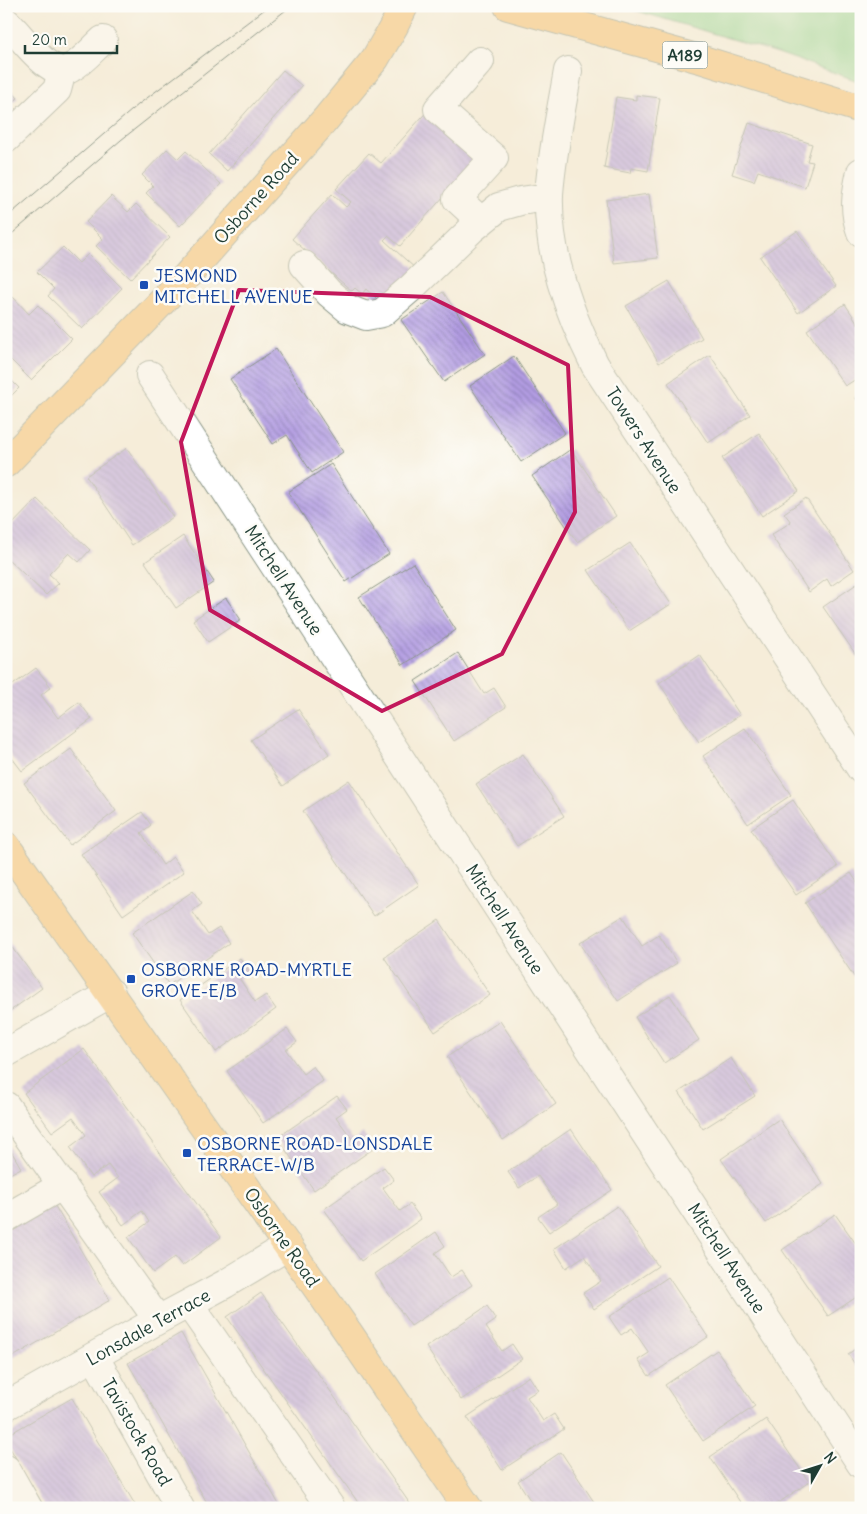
<svg xmlns="http://www.w3.org/2000/svg" width="867" height="1514" font-family="Delius,sans-serif">
  <defs>
    <pattern id="building-back-hatch" width="6" height="6" patternUnits="userSpaceOnUse" patternTransform="scale(1.25)"><rect width="6" height="6" fill="#b29ce2"/><path d="M-1 5l2 2M0 0l6 6M5-1l2 2" fill="none" stroke="#9080b8"/></pattern>
  </defs>
  <rect width="100%" height="100%" fill="#fdfcf7"/>
  <filter id="ink" filterUnits="userSpaceOnUse"><feTurbulence type="fractalNoise" baseFrequency=".02" numOctaves="2"/><feDisplacementMap in="SourceGraphic" scale="10" xChannelSelector="R" yChannelSelector="G"/><feConvolveMatrix kernelMatrix="1 2 1 2 8 2 1 2 1" color-interpolation-filters="sRGB"/></filter>
  <filter id="wash" filterUnits="userSpaceOnUse"><feTurbulence type="fractalNoise" baseFrequency=".0096" numOctaves="4" result="noise"/><feDisplacementMap in="SourceGraphic" scale="20" xChannelSelector="R" yChannelSelector="G"/><feGaussianBlur stdDeviation="1.12" result="paint"/><feColorMatrix in="noise" values="0 0 0 0 0 0 0 0 0 0 0 0 0 0 0 0 0 1.4 0 .05"/><feComposite in="paint" operator="in"/></filter>
  <g filter="url(#wash)">
    <rect width="100%" height="100%" fill="#f5edd9"/>
    <path fill="#8dd48f" stroke="#568862" d="M621 6H861V82L778 53Z"/>
    <g id="blocks">
      <path fill="url(#building-back-hatch)" d="M283 70 302 86 227 171 209 154Z
        M6 84 18 98 6 108Z
        M636 95 660 98 648 171 631 168 630 173 604 168 616 97 636 100Z
        M430 108 481 154 400 246 388 236 384 240 417 270 385 306 366 289 362 294 355 288 352 291 292 239 332 194 346 207 351 202 336 189 369 153 381 163Z
        M749 123 812 144 807 161 813 162 805 187 758 171 754 181 732 174Z
        M167 149 178 159 186 151 221 184 180 226 146 193 153 186 142 175Z
        M649 194 658 258 614 263 606 200Z
        M111 196 128 212 136 204 170 237 130 279 96 246 103 239 86 222Z
        M797 231 836 286 798 313 760 257Z
        M63 247 79 263 88 254 122 288 82 329 48 296 54 289 37 272Z
        M669 281 702 338 659 363 626 306Z
        M443 292 485 354 444 382 401 320Z
        M13 297 29 314 38 305 72 339 31 380 6 355V304Z
        M845 304 861 328V376L845 386 807 330Z
        M276 349 343 452 312 473 287 435 273 444 230 379Z
        M710 355 750 415 708 443 668 383Z
        M514 356 565 433 521 462 470 386Z
        M6 375 19 388 6 401Z
        M861 394V406L855 397Z
        M759 433 799 491 762 516 722 458Z
        M127 448 173 517 132 545 86 476Z
        M571 449 616 516 577 542 532 476Z
        M331 464 389 554 346 582 288 492Z
        M806 498 854 570 831 586 827 579 809 592 771 535 791 522 784 513Z
        M37 499 90 550 79 562 69 553 49 574 59 583 46 595 6 557V531Z
        M183 536 214 582 176 608 145 562Z
        M630 543 671 604 629 631 588 570Z
        M413 563 456 630 403 665 359 597Z
        M861 581V662L823 607Z
        M226 598 241 620 208 642 193 620Z
        M458 653 484 694 494 688 506 707 454 741 415 681Z
        M700 655 740 715 699 742 659 683Z
        M36 668 51 687 41 695 58 718 79 702 92 719 22 771 6 750V690Z
        M298 709 329 754 283 786 251 740Z
        M745 728 791 795 748 824 703 756Z
        M71 749 116 811 70 845 24 783Z
        M523 754 564 816 517 846 476 784Z
        M349 780 419 885 374 916 303 811Z
        M793 800 838 867 796 895 751 829Z
        M142 812 151 825 141 833 163 865 173 857 184 872 123 915 81 854Z
        M851 873 861 888V983L859 984 805 903Z
        M193 891 202 904 192 911 208 935 219 928 229 943 169 985 132 933Z
        M623 916 642 946 659 935 677 963 618 1001 580 943Z
        M439 920 490 995 435 1032 384 957Z
        M6 938 42 988 6 1014Z
        M240 958 249 971 239 978 255 1002 266 995 276 1009 216 1052 180 1000Z
        M670 995 699 1040 664 1063 635 1017Z
        M500 1021 556 1104 503 1140 447 1057Z
        M287 1029 297 1042 286 1050 303 1074 313 1066 323 1081 263 1123 227 1071Z
        M84 1049 221 1237 182 1266 175 1257 153 1273 128 1237 149 1222 142 1211 123 1225 99 1192 118 1178 108 1165 91 1177 70 1147 86 1135 73 1117 52 1132 24 1093Z
        M731 1058 755 1096 703 1129 679 1092Z
        M337 1096 347 1109 336 1117 353 1140 363 1133 374 1148 314 1190 277 1138Z
        M779 1119 823 1184 766 1223 721 1159Z
        M571 1129 612 1190 549 1232 538 1217 557 1204 538 1176 519 1188 508 1172Z
        M6 1142 21 1168 6 1176Z
        M384 1167 394 1180 383 1188 400 1211 410 1204 421 1219 361 1261 324 1209Z
        M52 1201 110 1300 6 1361V1228Z
        M617 1206 658 1266 594 1309 583 1293 601 1281 584 1256 566 1268 554 1249Z
        M835 1214 861 1251V1294L828 1316 782 1250Z
        M436 1232 445 1246 435 1253 451 1277 462 1270 472 1285 411 1326 375 1274Z
        M668 1277 708 1337 649 1376 638 1360 649 1353 632 1328 621 1335 609 1317Z
        M261 1293 413 1508H362L227 1317Z
        M487 1306 496 1320 486 1327 502 1351 512 1344 522 1359 461 1400 426 1347Z
        M181 1333 281 1508H210L128 1363Z
        M861 1345V1373L848 1354Z
        M717 1350 755 1406 703 1441 665 1385Z
        M529 1376 538 1390 527 1397 543 1421 554 1414 564 1429 502 1470 467 1417Z
        M72 1398 137 1508H45L6 1441V1436Z
        M766 1419 809 1482 771 1508H744L710 1457Z
        M561 1452 598 1508H535L518 1481Z"/>
    </g>
  </g>
  <g filter="url(#ink)">
    <use href="#blocks" fill-opacity="0" stroke="#8a9586" stroke-width="1"/>
    <g fill="none" stroke-linecap="round" stroke-linejoin="round">
      <g stroke="#8a9586" stroke-width="30">
        <path id="minor" d="M6 22C21 34 50 81 71 68 83 61 93 49 103 40
          M480 61 438 109 494 158 457 199 481 221
          M568 71C561 111 552 153 549 194 547 254 569 313 595 365L861 769
          M6 139 57 90 62 71
          M861 172C856 193 853 211 861 232
          M304 265 329 293 348 309 366 316 382 313 412 287 472 229 499 207 520 201 549 197
          M150 375 861 1464
          M6 1053 111 993
          M6 1106 158 1320
          M6 1218 63 1185
          M189 1304 331 1508
          M94 1356 180 1508
          M6 1406 158 1320 225 1284 288 1246
          M6 1469 28 1508"/>
      </g>
      <g stroke="#8a9586" stroke-width="30">
        <path id="major" d="M508 6 700 59 861 109
          M6 463 183 280 325 120 375 59 394 26 404 6
          M6 846 348 1332 468 1508"/>
      </g>
      <use href="#minor" stroke="#fff" stroke-width="28"/>
      <use href="#major" stroke="#f8bf6c" stroke-width="28"/>
      <path stroke="#1f3d34" stroke-width="1" d="M6 218 139 104 269 6
        M6 239 121 140 291 6"/>
    </g>
  </g>
  <path d="M0 0H867V1514H0ZM239 290 430 297 568 365 575 512 502 654 382 711 210 610 181 442Z" fill="#f5edd9" fill-opacity=".55" fill-rule="evenodd"/>
  <path fill="none" stroke="#c2185b" stroke-width="4" stroke-linejoin="round" d="M239 290 430 297 568 365 575 512 502 654 382 711 210 610 181 442Z"/>
  <g fill="#1a4fb4" stroke="#fdfcf7" stroke-width="2">
    <rect x="139" y="280" width="10" height="10" rx="2.5"/>
    <rect x="126" y="974" width="10" height="10" rx="2.5"/>
    <rect x="182" y="1148" width="10" height="10" rx="2.5"/>
  </g>
  <g text-anchor="middle" dominant-baseline="central" stroke-width="5" stroke-linejoin="round" paint-order="stroke">
    <rect fill="#fdfcf7" stroke="#62766e" stroke-width="1" x="662.5" y="41.5" width="45" height="27" rx="4"/>
    <g font-size="16" font-weight="bold" fill="#1f3d34">
      <text x="685" y="55">A189</text>
    </g>
    <g font-size="18" fill="#1f3d34" stroke="#fdfcf7">
      <text transform="translate(256 198) rotate(-48)">Osborne Road</text>
      <text transform="translate(644 440) rotate(57)">Towers Avenue</text>
      <text transform="translate(284 580) rotate(57)">Mitchell Avenue</text>
      <text transform="translate(505 919) rotate(57)">Mitchell Avenue</text>
      <text transform="translate(282 1237) rotate(55)">Osborne Road</text>
      <text transform="translate(727 1258) rotate(57)">Mitchell Avenue</text>
      <text transform="translate(148 1327) rotate(-29)">Lonsdale Terrace</text>
      <text transform="translate(137 1432) rotate(60)">Tavistock Road</text>
    </g>
    <g font-size="18" fill="#164399" stroke="#fdfcf7" text-anchor="start">
      <text x="154" y="275">JESMOND<tspan x="154" dy="21">MITCHELL AVENUE</tspan></text>
      <text x="141" y="969">OSBORNE ROAD-MYRTLE<tspan x="141" dy="21">GROVE-E/B</tspan></text>
      <text x="197" y="1143">OSBORNE ROAD-LONSDALE<tspan x="197" dy="21">TERRACE-W/B</tspan></text>
    </g>
  </g>
  <rect width="867" height="1514" fill="none" stroke="#fdfcf7" stroke-width="25"/>
  <g transform="translate(820 1466) rotate(51)" stroke="#fdfcf7" stroke-width="4" paint-order="stroke">
  <path d="M0-4L9 19L0 12L-9 19Z" fill="#1f3d34"/>
  <text y="-8" font-size="14" font-weight="bold" text-anchor="middle" fill="#1f3d34">N</text>
  </g>
  <path d="M25 45v8h92v-8" fill="none" stroke="#1f3d34" stroke-width="2.5"/>
  <text x="32" y="45" font-size="15" fill="#1f3d34" stroke="#fdfcf7" stroke-width="4" paint-order="stroke">20 m</text>
</svg>
